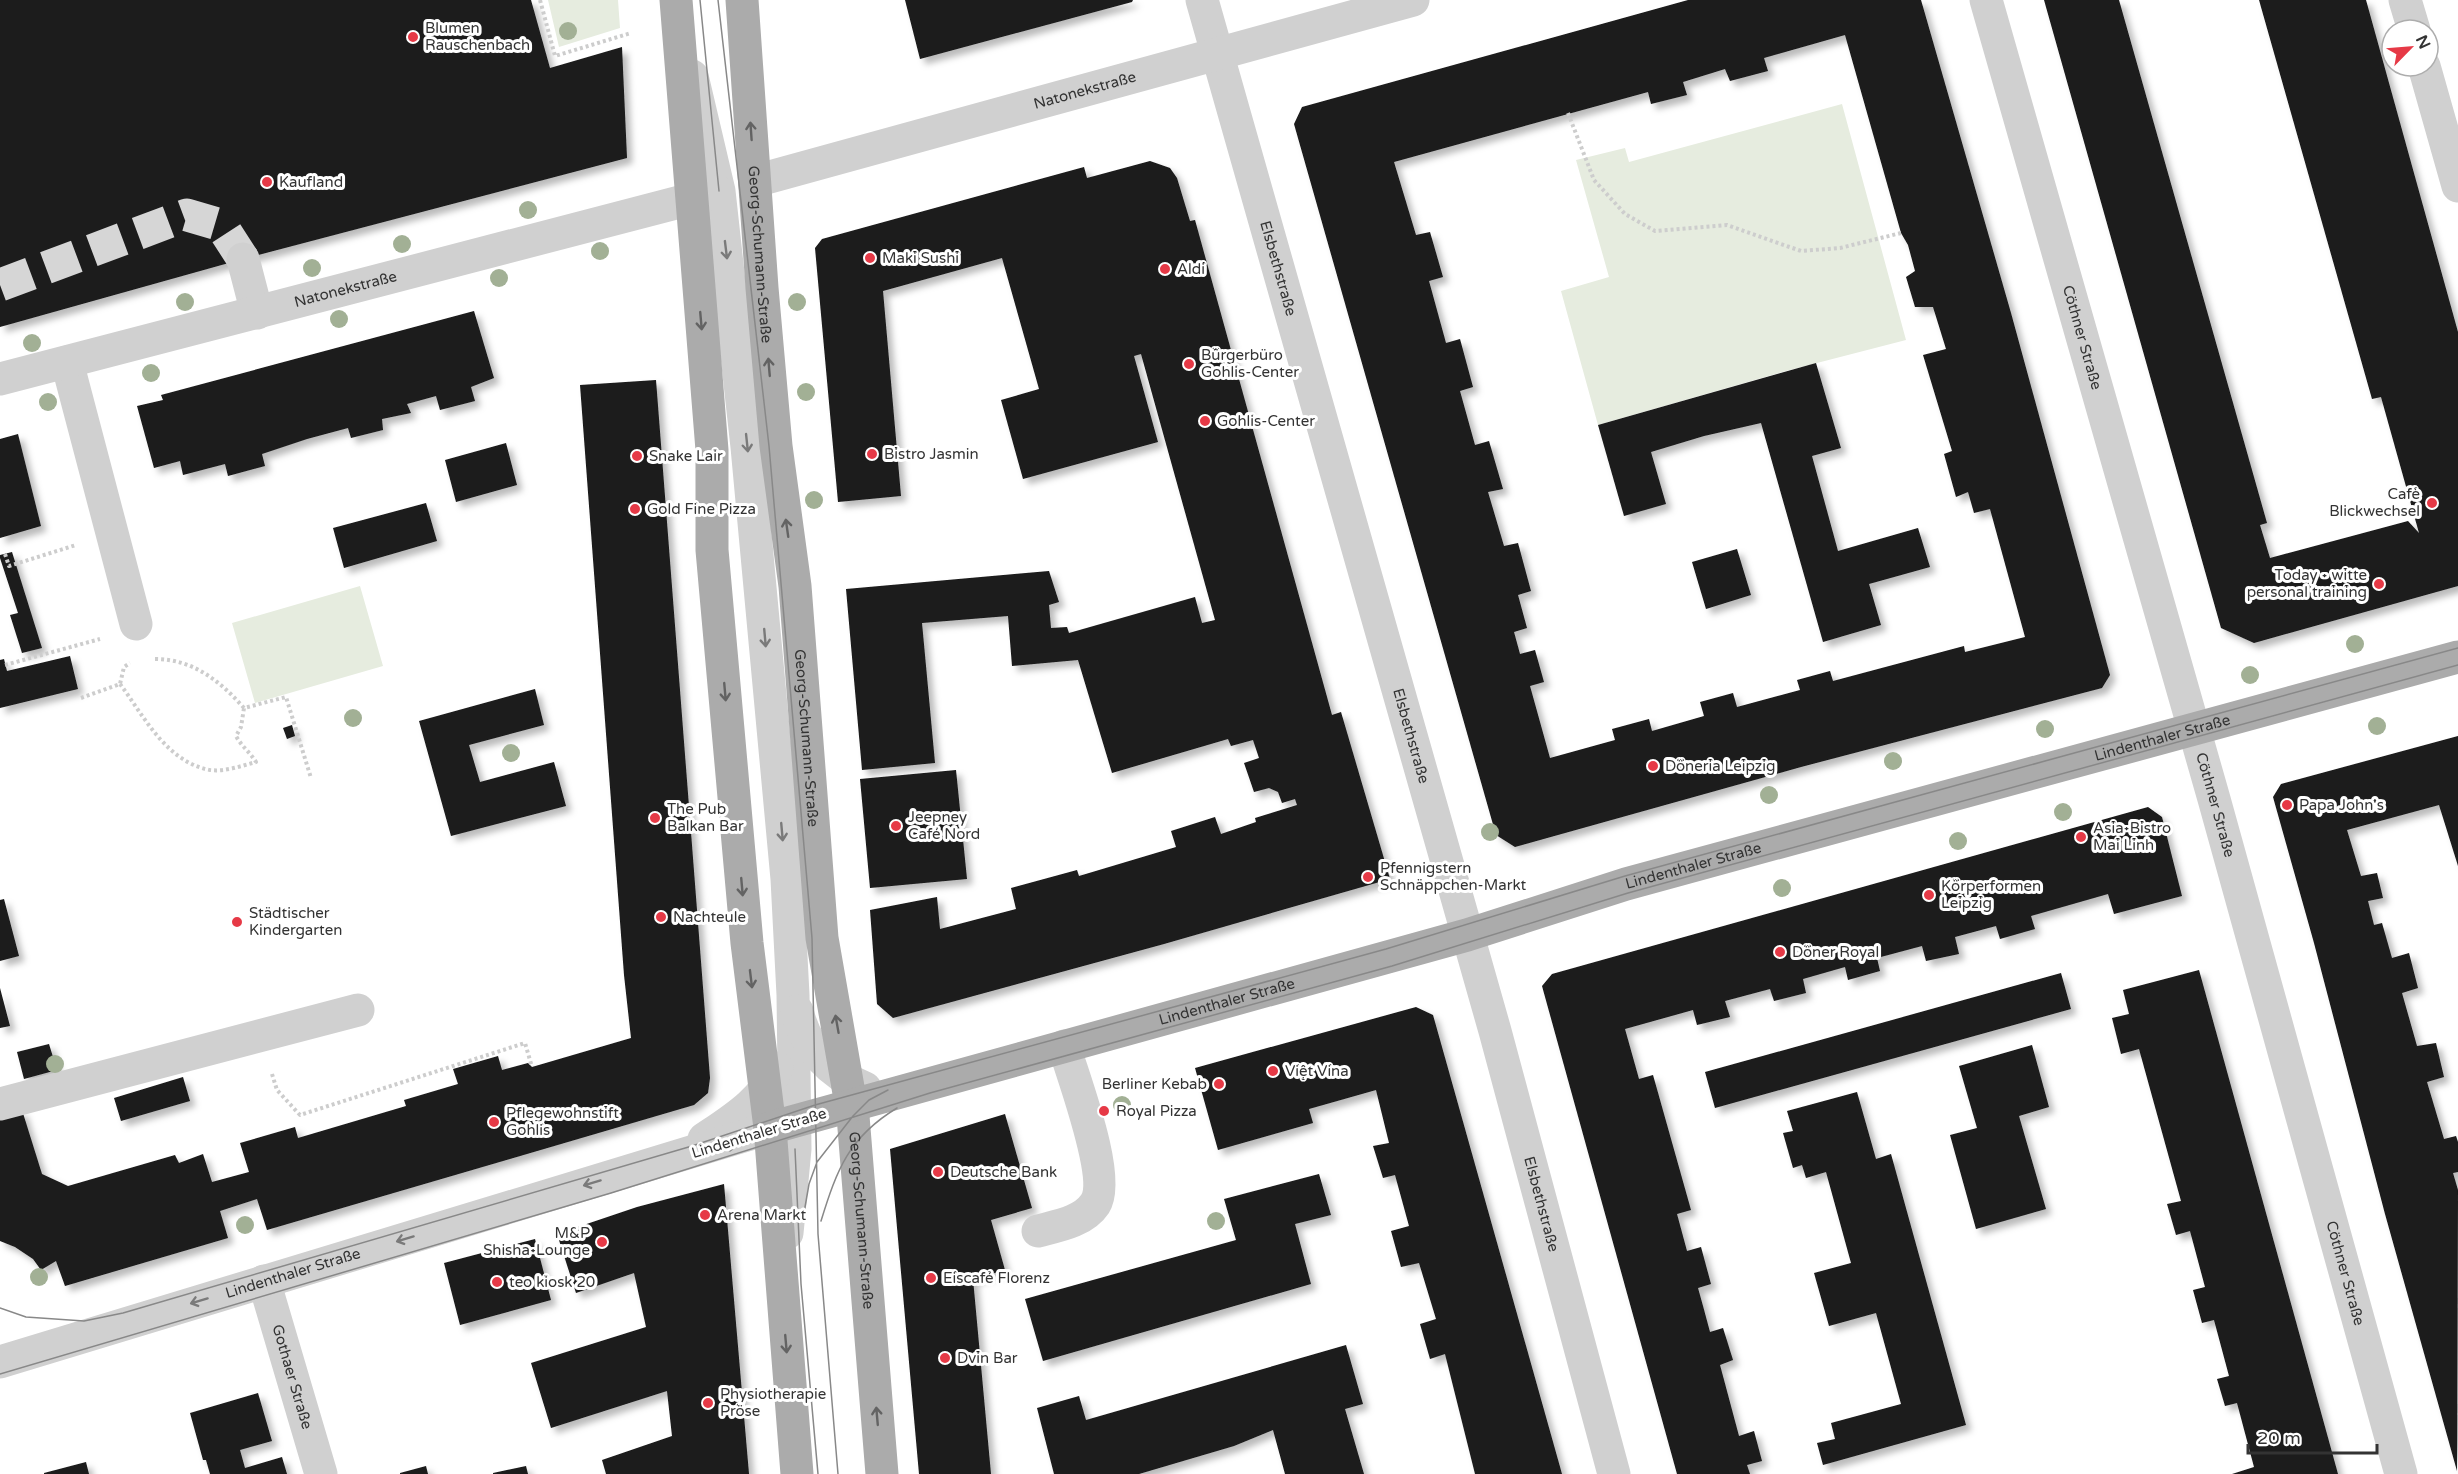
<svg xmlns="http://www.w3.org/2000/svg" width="2458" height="1474" font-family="'Varela Round',sans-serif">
  <defs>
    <filter id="shadow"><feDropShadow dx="5.5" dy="5.5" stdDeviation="3" flood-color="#0004"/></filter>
  </defs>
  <rect width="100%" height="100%" fill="#fff"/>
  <path fill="#e6ecdf" d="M548 0H618L620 28 559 47Z
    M1842 104 1906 340 1786 371 1598 425 1561 291 1609 277 1576 160 1625 148 1629 162Z
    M360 586 383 666 255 703 232 623Z"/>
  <path fill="#1a1a1a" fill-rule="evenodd" filter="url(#shadow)" d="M0 0H531L550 68 622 47 627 158 243 259 0 327Z
    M905 0H1133L1132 2 920 59Z
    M1688 0H1921L2011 313 2110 675 2102 688 1801 767 1515 847 1496 835 1294 124 1302 107ZM1845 35 1901 233 1908 245 1915 271 1906 277 1915 307H1933L1946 349 1923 355 1952 451 1944 454 1956 497 1968 492 1974 513 1990 509 2025 637 1965 652 1964 646 1833 681 1830 671 1797 680 1800 690 1737 707 1733 693 1700 702 1704 716 1652 731 1649 719 1612 729 1615 740 1550 758 1530 686 1544 682 1535 650 1520 654 1514 632 1527 628 1518 595 1531 591 1518 543 1504 546 1488 492 1503 489 1489 441 1475 445 1460 391 1473 387 1460 339 1446 343 1429 281 1443 277 1430 232 1416 235 1394 162 1648 92 1651 104 1687 95 1683 82 1725 69 1730 81 1768 71 1764 58Z
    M2044 0H2119L2267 523 2260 525 2270 558 2408 521 2419 533 2381 397 2372 399 2259 0H2366L2458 332V586L2254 643 2221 628Z
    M1150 161 1170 168 1177 178 1190 221 1195 220 1332 715 1341 712 1390 879 1164 944 893 1018 877 1004 870 910 937 897 940 929 1016 909 1011 888 1077 870 1079 876 1176 847 1171 831 1215 817 1221 834 1256 822 1255 818 1297 805 1295 799 1282 803 1278 792 1269 788 1254 792 1244 763 1259 758 1253 740 1231 746 1228 739 1112 773 1078 660 1012 666 1008 616 922 623 935 763 862 770 846 589 1049 571 1059 602 1049 605 1051 628 1067 627 1069 633 1195 597 1202 623 1215 620 1141 354 1134 356 1158 442 1023 479 1001 400 1039 389 1002 258 883 291 901 496 838 502 815 248 822 239 1084 167 1087 178Z
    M474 311 494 378 471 387 475 401 440 410 436 396 407 404 411 413 382 419 383 430 351 438 348 428 307 439 262 454 265 466 228 476 225 464 183 475 180 461 154 468 137 406 163 400 161 395Z
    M1816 363 1841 448 1812 456 1838 551 1918 528 1930 567 1869 584 1881 625 1823 642 1761 423 1704 436 1651 452 1666 504 1624 516 1598 425Z
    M656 380 710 1078 708 1093 694 1105 267 1230 257 1199 220 1211 228 1238 65 1286 56 1261 41 1270 33 1259 15 1247 0 1241V1117L22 1110 42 1174 68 1186 175 1155 179 1163 203 1154 212 1182 249 1172 240 1143 295 1127 298 1138 406 1106 404 1100 458 1084 453 1069 498 1056 502 1070 528 1063 532 1067 631 1038 624 975 580 385Z
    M18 434 41 526 0 538V439Z
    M506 443 517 485 456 502 445 460Z
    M426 503 437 541 344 568 333 528Z
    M1737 549 1751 595 1706 609 1692 562Z
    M12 552 42 648 22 653 10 615 18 613 0 558V555Z
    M70 656 78 689 0 708V660L4 659 7 671Z
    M535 689 544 725 469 745 480 782 554 762 566 806 451 836 419 721Z
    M292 725 295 736 287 739 283 728Z
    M2458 736V866L2439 805 2347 830 2361 876 2377 873 2383 898 2368 901 2374 925 2382 923 2392 958 2409 953 2418 988 2402 993 2417 1046 2436 1043 2444 1077 2427 1082 2444 1139 2456 1136 2458 1142V1172L2453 1173 2458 1190 2457 1471 2385 1214 2314 943 2273 797 2281 784Z
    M956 770 967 879 870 888 860 779Z
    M2148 807 2162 817 2182 896 2114 914 2108 894 2031 916 2035 929 2000 939 1996 926 1955 937 1959 954 1926 961 1922 946 1877 958 1880 971 1848 980 1845 967 1803 979 1806 993 1774 1001 1770 989 1725 1001 1730 1017 1697 1025 1693 1010 1625 1029 1639 1079 1653 1075 1691 1210 1677 1214 1687 1251 1701 1247 1711 1284 1698 1288 1703 1306 1710 1332 1723 1328 1733 1360 1720 1365 1739 1436 1754 1431 1762 1461 1747 1465 1750 1474H1677L1542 986 1552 974Z
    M4 899 19 956 0 961V900Z
    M2199 970 2274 1242 2338 1474H2232L2254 1467 2237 1403 2225 1406 2217 1379 2229 1376 2214 1320 2202 1323 2193 1290 2205 1287 2190 1231 2176 1235 2167 1204 2181 1201 2139 1049 2121 1054 2112 1018 2129 1014 2123 990Z
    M2061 973 2071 1009 1715 1108 1705 1072Z
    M0 988 10 1026 0 1028Z
    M1416 1007 1433 1015 1562 1474H1475L1445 1354 1430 1359 1420 1324 1436 1319 1419 1263 1401 1267 1391 1231 1409 1226 1395 1175 1383 1178 1373 1146 1389 1143 1376 1090 1309 1109 1313 1123 1218 1150 1195 1068Z
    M49 1044 57 1070 24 1079 17 1052Z
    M2032 1045 2049 1107 2019 1116 2046 1209 1976 1229 1950 1135 1977 1128 1959 1066Z
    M183 1077 190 1101 121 1121 114 1098Z
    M1857 1092 1876 1159 1891 1154 1966 1425 1823 1465 1817 1443 1835 1439 1831 1423 1901 1404 1876 1313 1829 1326 1814 1273 1851 1263 1826 1172 1806 1178 1802 1165 1793 1168 1783 1133 1793 1131 1787 1111Z
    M1005 1114 1032 1208 991 1220 1005 1270 973 1279 991 1474H919L890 1149Z
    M1319 1174 1331 1215 1295 1224 1311 1284 1043 1361 1025 1299 1236 1240 1224 1199Z
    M724 1184 749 1474H606L602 1460 672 1436 667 1391 551 1428 531 1363 646 1327 634 1273 576 1293 557 1234 637 1207Z
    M535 1239 551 1300 460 1325 444 1263Z
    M1346 1345 1363 1404 1345 1409 1364 1474H1285L1273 1430 1234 1446 1139 1474H1054L1037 1408 1079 1396 1086 1420Z
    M258 1393 272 1441 240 1450 245 1468 282 1457 287 1474H210L206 1460H203L190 1413Z
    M86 1462 89 1474H44V1473Z
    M426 1466 428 1474H400V1473Z
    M526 1466 528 1474H493V1473Z"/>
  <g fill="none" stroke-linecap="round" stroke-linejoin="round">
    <path stroke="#d6d6d6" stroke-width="33" stroke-dasharray="33 16" stroke-linecap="butt" d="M0 285 187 215 221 225 243 259"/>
    <path stroke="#cdcdcd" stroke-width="4" stroke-dasharray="3 3" stroke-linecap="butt" d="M540 0 555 56 631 33
      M1568 113 1594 180 1625 214 1655 231 1727 225 1801 251 1840 248 1901 233
      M5 554 9 566 76 545
      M155 659C193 659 220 681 244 708L286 697 311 778
      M5 665 100 639
      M120 684C144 716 166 762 210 770 225 772 241 766 256 762 250 752 242 747 236 736L241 727 244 708
      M81 698 120 684 124 667 130 663
      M272 1074 277 1090 300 1115 525 1043 532 1067"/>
    <g stroke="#d0d0d0" stroke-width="33">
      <path id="s1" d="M1202 0 1495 1031 1614 1474"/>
      <path id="s2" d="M1986 0 2214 799 2401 1474"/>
      <path d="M2405 0 2414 30"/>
      <path d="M2424 66 2458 186"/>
      <path d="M692 76 719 191 747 447 787 879 793 995 795 1149 787 1233"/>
      <path id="s3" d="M755 181 1413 0"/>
      <path d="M243 259 257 313"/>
      <path d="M67 362 136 624"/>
      <path id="s4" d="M0 379 718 192"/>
      <path d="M797 1011C806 1048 830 1074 865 1088"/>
      <path d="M0 1104 358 1010"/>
      <path d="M704 1139C732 1120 764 1101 777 1068"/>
      <path d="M1038 1231C1057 1226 1083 1222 1095 1204 1112 1178 1073 1077 1064 1046"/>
      <path id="s5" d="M264 1281 321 1474"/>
      <path id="s6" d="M0 1362 770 1128"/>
    </g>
    <g stroke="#ababab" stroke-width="33">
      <path d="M676 0 712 450V550L747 943 770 1128 797 1474"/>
      <path id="s7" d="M742 0 762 288 776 446 795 586 822 938 853 1116 882 1474"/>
      <path id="s8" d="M770 1128 1467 935 1626 884 2458 657"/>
    </g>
    <path stroke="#888" stroke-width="1.5" d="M700 0 719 191
      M718 0 769 446 812 938 818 1234 838 1474
      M795 1149 801 1284 818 1474
      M730 1151 755 1133
      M804 1213 809 1184 817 1162 853 1116 869 1100 888 1090
      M821 1221C837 1169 849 1137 897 1108
      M0 1308 26 1317 84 1321 123 1313 692 1146 815 1105 1386 949 1625 876 2458 648
      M0 1374 611 1193 930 1093 1392 966 1628 893 2458 665"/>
  </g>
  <g fill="#a2b095">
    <circle cx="568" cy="31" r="9"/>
    <circle cx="528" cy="210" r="9"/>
    <circle cx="402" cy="244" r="9"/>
    <circle cx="600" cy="251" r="9"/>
    <circle cx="312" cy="268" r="9"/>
    <circle cx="499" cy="278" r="9"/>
    <circle cx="185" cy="302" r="9"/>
    <circle cx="797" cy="302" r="9"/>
    <circle cx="339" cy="319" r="9"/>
    <circle cx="32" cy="343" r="9"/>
    <circle cx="151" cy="373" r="9"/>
    <circle cx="806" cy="392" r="9"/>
    <circle cx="48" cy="402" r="9"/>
    <circle cx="814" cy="500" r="9"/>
    <circle cx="2355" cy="644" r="9"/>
    <circle cx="2250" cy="675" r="9"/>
    <circle cx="353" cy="718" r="9"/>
    <circle cx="2377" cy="726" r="9"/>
    <circle cx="2045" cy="729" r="9"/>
    <circle cx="511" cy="753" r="9"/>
    <circle cx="1893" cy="761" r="9"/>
    <circle cx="1769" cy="795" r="9"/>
    <circle cx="2063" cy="812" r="9"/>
    <circle cx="1490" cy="832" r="9"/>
    <circle cx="1958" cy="841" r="9"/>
    <circle cx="1782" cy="888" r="9"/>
    <circle cx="55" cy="1064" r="9"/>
    <circle cx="1122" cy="1105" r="9"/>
    <circle cx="1216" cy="1221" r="9"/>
    <circle cx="245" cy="1225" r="9"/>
    <circle cx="39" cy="1277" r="9"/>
  </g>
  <defs><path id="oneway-shaft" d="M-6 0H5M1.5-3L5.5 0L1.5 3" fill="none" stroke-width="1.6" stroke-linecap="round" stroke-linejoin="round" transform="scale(1.5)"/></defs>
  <g stroke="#636363">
    <use href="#oneway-shaft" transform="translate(751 131) rotate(-94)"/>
    <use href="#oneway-shaft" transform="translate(701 321) rotate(85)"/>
    <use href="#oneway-shaft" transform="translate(769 367) rotate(-95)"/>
    <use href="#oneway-shaft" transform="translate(787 528) rotate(-98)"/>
    <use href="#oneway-shaft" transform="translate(725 692) rotate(85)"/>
    <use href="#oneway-shaft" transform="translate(742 887) rotate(85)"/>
    <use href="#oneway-shaft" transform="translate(751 979) rotate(83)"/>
    <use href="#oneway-shaft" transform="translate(837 1024) rotate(-100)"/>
    <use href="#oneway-shaft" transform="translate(786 1344) rotate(85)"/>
    <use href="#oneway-shaft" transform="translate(877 1416) rotate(-95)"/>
  </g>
  <g stroke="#7a7a7a">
    <use href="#oneway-shaft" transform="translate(726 250) rotate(83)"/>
    <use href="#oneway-shaft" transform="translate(747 443) rotate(84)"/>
    <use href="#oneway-shaft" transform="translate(765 638) rotate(85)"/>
    <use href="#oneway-shaft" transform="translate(782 832) rotate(85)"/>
    <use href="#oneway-shaft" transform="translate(592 1183) rotate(163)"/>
    <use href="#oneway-shaft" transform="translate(405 1239) rotate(163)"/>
    <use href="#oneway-shaft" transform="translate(199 1301) rotate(163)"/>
  </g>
  <g fill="#e63946" stroke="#fff" stroke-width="2">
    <circle cx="413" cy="37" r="6"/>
    <circle cx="267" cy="182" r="6"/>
    <circle cx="870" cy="258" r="6"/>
    <circle cx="1165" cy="269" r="6"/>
    <circle cx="1189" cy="364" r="6"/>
    <circle cx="1205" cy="421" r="6"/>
    <circle cx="872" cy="454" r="6"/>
    <circle cx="637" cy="456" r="6"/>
    <circle cx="2432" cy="503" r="6"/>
    <circle cx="635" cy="509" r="6"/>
    <circle cx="2379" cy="584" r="6"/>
    <circle cx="1653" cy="766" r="6"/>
    <circle cx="2287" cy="805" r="6"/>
    <circle cx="655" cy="818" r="6"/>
    <circle cx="896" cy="826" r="6"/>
    <circle cx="2081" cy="837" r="6"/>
    <circle cx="1368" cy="877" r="6"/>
    <circle cx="1929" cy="895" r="6"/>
    <circle cx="661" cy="917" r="6"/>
    <circle cx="237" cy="922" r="6"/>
    <circle cx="1780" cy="952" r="6"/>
    <circle cx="1273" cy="1071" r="6"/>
    <circle cx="1219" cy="1084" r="6"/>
    <circle cx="1104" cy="1111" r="6"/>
    <circle cx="494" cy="1122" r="6"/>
    <circle cx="938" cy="1172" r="6"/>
    <circle cx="705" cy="1215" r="6"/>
    <circle cx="602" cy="1242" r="6"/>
    <circle cx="931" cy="1278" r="6"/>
    <circle cx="497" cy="1282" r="6"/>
    <circle cx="945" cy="1358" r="6"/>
    <circle cx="708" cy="1403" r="6"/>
  </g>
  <g text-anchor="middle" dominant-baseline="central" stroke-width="6" stroke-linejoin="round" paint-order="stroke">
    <g font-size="15" fill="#333" stroke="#fff" text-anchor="start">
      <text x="425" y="28">Blumen<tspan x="425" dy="17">Rauschenbach</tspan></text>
      <text x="279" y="182">Kaufland</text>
      <text x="882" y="258">Maki Sushi</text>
      <text x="1177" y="269">Aldi</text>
      <text x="1201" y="355">Bürgerbüro<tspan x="1201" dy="17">Gohlis-Center</tspan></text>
      <text x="1217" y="421">Gohlis-Center</text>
      <text x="884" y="454">Bistro Jasmin</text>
      <text x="649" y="456">Snake Lair</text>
      <text x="2420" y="494" text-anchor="end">Cafè<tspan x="2420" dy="17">Blickwechsel</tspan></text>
      <text x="647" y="509">Gold Fine Pizza</text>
      <text x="2367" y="575" text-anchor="end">Today - witte<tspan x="2367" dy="17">personal training</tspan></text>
      <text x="1665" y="766">Döneria Leipzig</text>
      <text x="2299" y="805">Papa John's</text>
      <text x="667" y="809">The Pub<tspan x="667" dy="17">Balkan Bar</tspan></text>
      <text x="908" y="817">Jeepney<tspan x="908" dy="17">Café Nord</tspan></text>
      <text x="2093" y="828">Asia-Bistro<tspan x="2093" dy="17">Mai Linh</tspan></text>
      <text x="1380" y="868">Pfennigstern<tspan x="1380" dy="17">Schnäppchen-Markt</tspan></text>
      <text x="1941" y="886">Körperformen<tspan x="1941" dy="17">Leipzig</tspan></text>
      <text x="249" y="913">Städtischer<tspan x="249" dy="17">Kindergarten</tspan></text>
      <text x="673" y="917">Nachteule</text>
      <text x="1792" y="952">Döner Royal</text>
      <text x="1285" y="1071">Việt Vina</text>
      <text x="1207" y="1084" text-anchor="end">Berliner Kebab</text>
      <text x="1116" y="1111">Royal Pizza</text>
      <text x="506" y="1113">Pflegewohnstift<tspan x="506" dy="17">Gohlis</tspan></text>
      <text x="950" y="1172">Deutsche Bank</text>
      <text x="717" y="1215">Arena Markt</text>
      <text x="590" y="1233" text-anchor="end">M&amp;P<tspan x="590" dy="17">Shisha-Lounge</tspan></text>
      <text x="943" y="1278">Eiscafé Florenz</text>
      <text x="509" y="1282">teo kiosk 20</text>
      <text x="957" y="1358">Dvin Bar</text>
      <text x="720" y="1394">Physiotherapie<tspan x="720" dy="17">Pröse</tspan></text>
    </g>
    <g font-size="15" fill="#333" stroke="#fff">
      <text stroke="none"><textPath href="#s3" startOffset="342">Natonekstraße</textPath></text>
      <text stroke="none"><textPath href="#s7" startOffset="255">Georg-Schumann-Straße</textPath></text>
      <text stroke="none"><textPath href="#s1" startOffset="279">Elsbethstraße</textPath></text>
      <text stroke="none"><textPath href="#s4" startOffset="357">Natonekstraße</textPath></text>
      <text stroke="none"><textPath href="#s2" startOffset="351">Cöthner Straße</textPath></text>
      <text stroke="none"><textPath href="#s1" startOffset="765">Elsbethstraße</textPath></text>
      <text stroke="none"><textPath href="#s7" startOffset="741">Georg-Schumann-Straße</textPath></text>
      <text stroke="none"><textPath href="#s8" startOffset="1446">Lindenthaler Straße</textPath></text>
      <text stroke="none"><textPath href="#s2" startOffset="837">Cöthner Straße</textPath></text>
      <text stroke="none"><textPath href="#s8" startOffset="960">Lindenthaler Straße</textPath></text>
      <text stroke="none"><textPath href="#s8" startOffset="474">Lindenthaler Straße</textPath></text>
      <text transform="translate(759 1133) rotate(-17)">Lindenthaler Straße</text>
      <text stroke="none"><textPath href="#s1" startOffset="1251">Elsbethstraße</textPath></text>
      <text stroke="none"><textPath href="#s7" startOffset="1227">Georg-Schumann-Straße</textPath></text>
      <text stroke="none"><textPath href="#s6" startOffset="306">Lindenthaler Straße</textPath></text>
      <text stroke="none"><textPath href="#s2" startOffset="1323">Cöthner Straße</textPath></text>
      <text stroke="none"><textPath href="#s5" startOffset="100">Gothaer Straße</textPath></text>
    </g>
  </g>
  <g transform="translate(2410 48) rotate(65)"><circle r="28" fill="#ffffff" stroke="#adadad" stroke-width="1.5"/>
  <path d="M0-4.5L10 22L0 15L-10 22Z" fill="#e63946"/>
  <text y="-9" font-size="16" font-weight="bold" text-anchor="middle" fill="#333333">N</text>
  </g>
  <path d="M2248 1444v9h129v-9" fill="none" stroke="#333333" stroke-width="3"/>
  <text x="2257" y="1444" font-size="18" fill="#333333" stroke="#ffffff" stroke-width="4.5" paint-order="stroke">20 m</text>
</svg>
